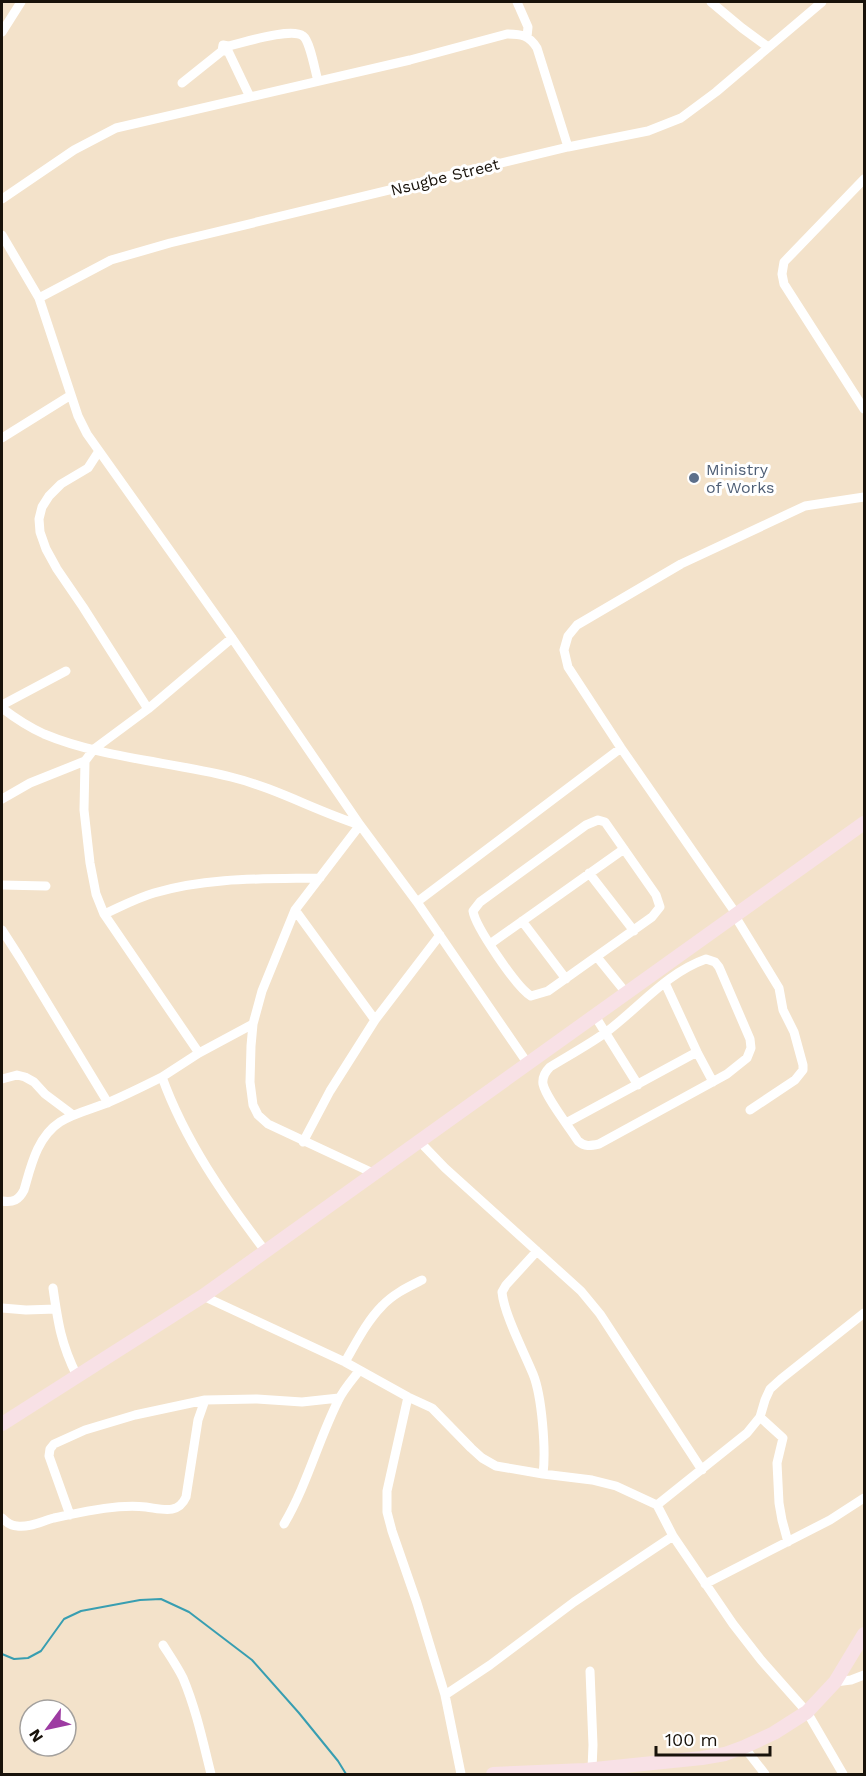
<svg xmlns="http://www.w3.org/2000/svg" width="866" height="1776" font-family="'Work Sans',sans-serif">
  <rect width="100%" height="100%" fill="#f3e2ca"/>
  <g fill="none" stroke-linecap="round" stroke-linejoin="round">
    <path stroke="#389eb1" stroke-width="2" d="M2 1654 14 1659 28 1658 41 1651 64 1619 81 1611 140 1600 161 1599 189 1612 252 1660 299 1713 338 1761 346 1774"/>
    <path stroke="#fff" stroke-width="9" d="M517 2 528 27 527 37
      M711 2 742 28 768 47
      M2 32 21 2
      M228 46C243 43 291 27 303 36 310 41 315 71 318 81
      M228 51H222L223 45 228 46V51L250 97
      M182 83 222 51
      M864 179 784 262 782 274 784 284 864 409
      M2 199 74 150 116 128 410 60 507 34C521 34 529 35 537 48L568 147
      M2 235 39 298 78 416 87 434 232 638 360 825 417 902 528 1064
      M39 298 111 260 170 243 568 147 648 131 681 118 716 92 822 2
      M2 438 71 395
      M99 451 88 468 61 484 49 496 42 507 39 519 40 532 46 549 57 569 83 607 148 709
      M2 705 66 671
      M2 708C15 718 29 727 44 734 101 758 172 762 231 777 276 788 316 811 360 825L295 910 262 991 253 1024 251 1046 250 1082 253 1105 258 1115 268 1124 375 1174
      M2 799 30 783 85 761
      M598 820 605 822 656 895 660 907 652 917 548 991 531 996C517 988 475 926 473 911L480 902 586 825Z
      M589 873 634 931
      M2 885 46 886
      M417 902 621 748
      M295 910 375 1020
      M104 914C120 907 137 898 154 893 207 877 265 879 320 878
      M737 915 621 748 568 667 564 650 568 636 577 625 681 564 805 506 864 497
      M735 916 779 988 783 1010 794 1032 803 1065V1070L795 1080 750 1110
      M522 921 566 979
      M2 930 20 958 108 1103
      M490 944 624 849
      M597 957 627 994
      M706 959 715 962 719 967 750 1039 751 1048 747 1058 727 1074 599 1144C590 1146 585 1147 578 1141 570 1128 546 1098 543 1084 542 1077 545 1072 550 1067 568 1056 588 1045 605 1033 639 1008 666 973 706 959Z
      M665 983 697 1052 713 1082
      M595 1016 638 1085
      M253 1024 199 1053 162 1077C185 1141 225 1198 266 1252
      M199 1053 104 914 96 894 90 863 84 810 85 761 94 749 148 709 232 638
      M2 1079 17 1075 25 1077 34 1082 45 1094 73 1115
      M566 1123 697 1052
      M303 1142 330 1091 375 1020 440 935
      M420 1142 445 1168 581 1291 600 1314 702 1470
      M2 1201C13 1203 19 1200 24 1190 31 1166 37 1137 60 1122 74 1113 92 1109 107 1103 126 1095 144 1086 162 1077
      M537 1251 506 1285 502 1292C504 1314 524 1352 533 1374 542 1396 546 1450 543 1474
      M53 1288C58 1323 61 1344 77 1376
      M203 1296 345 1362 408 1397 432 1408 471 1448 482 1458 496 1466 543 1474 592 1480 616 1486 657 1505 673 1536 733 1624 761 1660 807 1712 843 1774
      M2 1308 26 1310 56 1309
      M345 1362C356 1343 367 1321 382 1306 393 1294 408 1287 422 1280
      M408 1397 387 1491V1512L392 1531 417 1603 445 1695 461 1774
      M760 1417 783 1438 777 1463 779 1503 782 1520 788 1542
      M657 1505 747 1433 760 1417 765 1400 770 1389 781 1379 864 1313
      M70 1515 49 1456 50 1449 54 1444 85 1430 135 1415 205 1400 257 1399 302 1402 339 1398
      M2 1518C6 1522 11 1526 17 1526 29 1528 42 1521 54 1518 83 1512 115 1504 146 1507 162 1509 178 1515 186 1497L198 1420 205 1400
      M284 1524C307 1485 318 1441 338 1401 343 1390 352 1380 359 1371
      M705 1584 830 1520 864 1498
      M163 1645C170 1656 177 1666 183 1678 196 1709 203 1742 211 1774
      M590 1671 593 1745 592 1769
      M835 1682 851 1680 864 1675
      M445 1695 490 1665 574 1602 673 1536
      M744 1747 765 1774"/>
    <path stroke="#f8e1e6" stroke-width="14" d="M2 1424 203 1296 864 823
      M493 1774 585 1770 702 1758 725 1754 744 1747 774 1733 807 1712 835 1682 864 1634"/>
  </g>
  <circle fill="#5c6f8a" stroke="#fff" stroke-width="2" cx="694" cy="478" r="6"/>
  <g text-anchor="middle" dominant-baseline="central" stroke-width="6" stroke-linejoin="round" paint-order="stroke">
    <g font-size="16" fill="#18120a" stroke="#fff">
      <text transform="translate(445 177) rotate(-14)">Nsugbe Street</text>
    </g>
    <g font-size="16" fill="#4e5e75" stroke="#fff" text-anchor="start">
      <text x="706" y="469">Ministry<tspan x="706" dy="18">of Works</tspan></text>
    </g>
  </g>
  <rect width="866" height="1776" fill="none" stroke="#18120a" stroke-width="6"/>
  <g transform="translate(48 1728) rotate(237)"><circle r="28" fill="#ffffff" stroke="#a3a09d" stroke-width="1.5"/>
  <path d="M0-4.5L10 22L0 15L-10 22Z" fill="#9d3ba2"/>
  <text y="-9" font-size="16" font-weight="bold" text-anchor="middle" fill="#18120a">N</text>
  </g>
  <path d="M656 1746v9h114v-9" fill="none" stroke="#18120a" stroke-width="3"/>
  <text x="665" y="1746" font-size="18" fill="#18120a" stroke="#ffffff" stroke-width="4.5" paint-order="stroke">100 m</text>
</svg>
